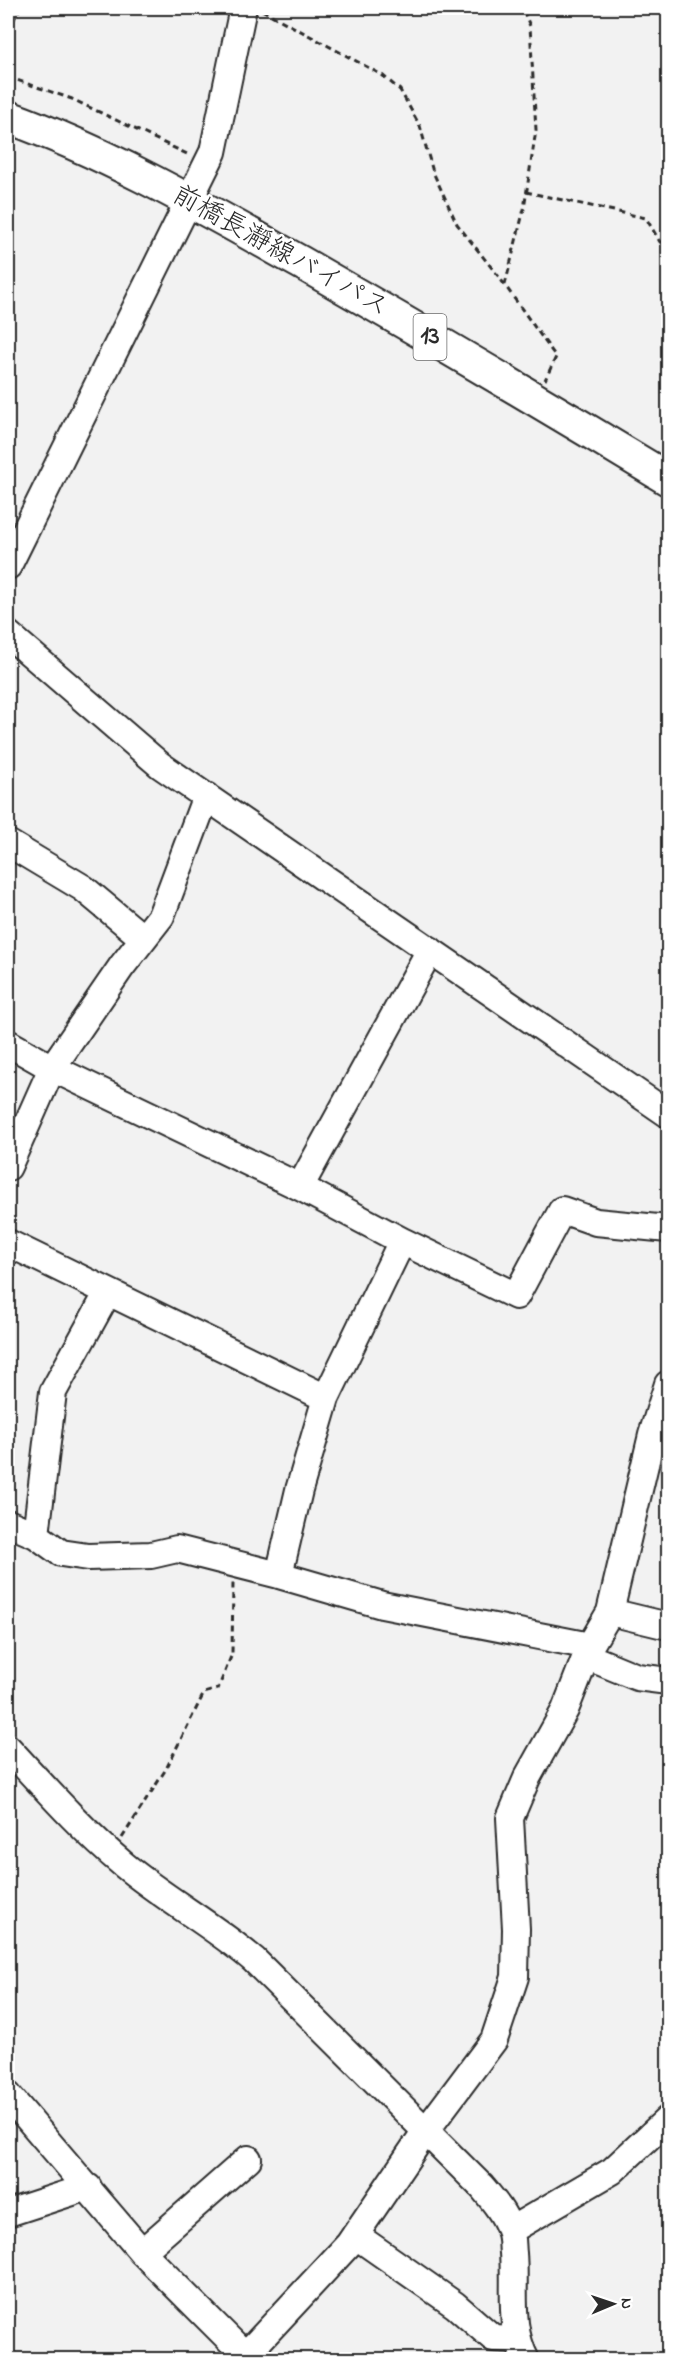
<svg xmlns="http://www.w3.org/2000/svg" width="676" height="2367" font-family="'Indie Flower','Klee One',sans-serif">
  <rect width="100%" height="100%" fill="#f2f2f2"/>
  <filter id="ink" filterUnits="userSpaceOnUse"><feTurbulence type="fractalNoise" baseFrequency=".0167" numOctaves="2"/><feDisplacementMap in="SourceGraphic" scale="12" xChannelSelector="R" yChannelSelector="G"/><feConvolveMatrix kernelMatrix="1 2 1 2 8 2 1 2 1" color-interpolation-filters="sRGB"/></filter>
  <g filter="url(#ink)">
    <g fill="none" stroke-linecap="round" stroke-linejoin="round">
      <g stroke="#2b2b2b" stroke-width="30">
        <path id="minor" d="M8 566 213 152 243 8
          M8 634 160 765 668 1114
          M8 843 83 888 143 938
          M8 1043 52 1068 300 1187 402 1241 516 1296 562 1210 596 1222 668 1229
          M8 1167 52 1068 122 966 161 916 206 796
          M300 1187 430 950
          M8 1243 326 1398
          M8 1523 36 1535 61 1553 88 1557 151 1555 177 1549 279 1575 382 1605 590 1646
          M36 1535 53 1392 108 1292
          M279 1575 299 1490 326 1398 402 1241
          M610 1612 668 1626
          M586 1656 637 1677 668 1681
          M8 1748C45 1788 82 1830 124 1865 165 1899 213 1925 254 1960L482 2187C492 2199 505 2214 510 2230 513 2237 512 2246 513 2253 516 2290 508 2326 526 2360
          M8 2095 142 2252 245 2355
          M8 2213 88 2187
          M511 2230 612 2171 668 2119
          M355 2235 455 2305 493 2338 518 2339
          M142 2252 248 2159
          M241 2360 349 2244 425 2132 494 2040 515 1977 516 1929 510 1818 527 1778 565 1710 590 1646 610 1612 652 1435 668 1384"/>
      </g>
      <g stroke="#2b2b2b" stroke-width="36">
        <path id="major" d="M8 117C110 154 205 209 300 262 424 333 546 405 668 479"/>
      </g>
      <path stroke="#2b2b2b" stroke-width="3" stroke-dasharray="6 4.5" stroke-linecap="butt" d="M262 10 382 75 400 90 420 126 433 172 457 224 499 277 556 357 545 380
        M8 30 20 8
        M8 77 72 99 189 155
        M526 192 646 218 660 242 668 243
        M505 285 524 209 536 130 530 26 522 8
        M122 1838 166 1769 204 1693 218 1689 232 1654 233 1583"/>
      <use href="#minor" stroke="#fff" stroke-width="26"/>
      <use href="#major" stroke="#fff" stroke-width="32"/>
    </g>
  </g>
  <g text-anchor="middle" dominant-baseline="central" stroke-width="4.5" stroke-linejoin="round" paint-order="stroke">
    <rect fill="#fff" stroke="#6b6b6b" stroke-width="1.5" x="413.5" y="314" width="33" height="46" rx="4.5"/>
    <g font-size="26" font-weight="bold" fill="#2b2b2b">
      <text x="430" y="337">13</text>
    </g>
    <g font-size="27" fill="#2b2b2b" stroke="#fff">
      <text transform="translate(280 252) rotate(29)">前橋長瀞線バイパス</text>
    </g>
  </g>
  <rect width="676" height="2367" fill="none" stroke="#fff" stroke-width="30"/>
  <rect x="15" y="15" width="646" height="2337" fill="none" stroke="#2b2b2b" stroke-width="2" filter="url(#ink)"/>
  <g transform="translate(613 2304) rotate(88)" stroke="#ffffff" stroke-width="4.5" paint-order="stroke">
  <path d="M0-4.5L10 22L0 15L-10 22Z" fill="#2b2b2b"/>
  <text y="-9" font-size="16" font-weight="bold" text-anchor="middle" fill="#2b2b2b">N</text>
  </g>
</svg>
